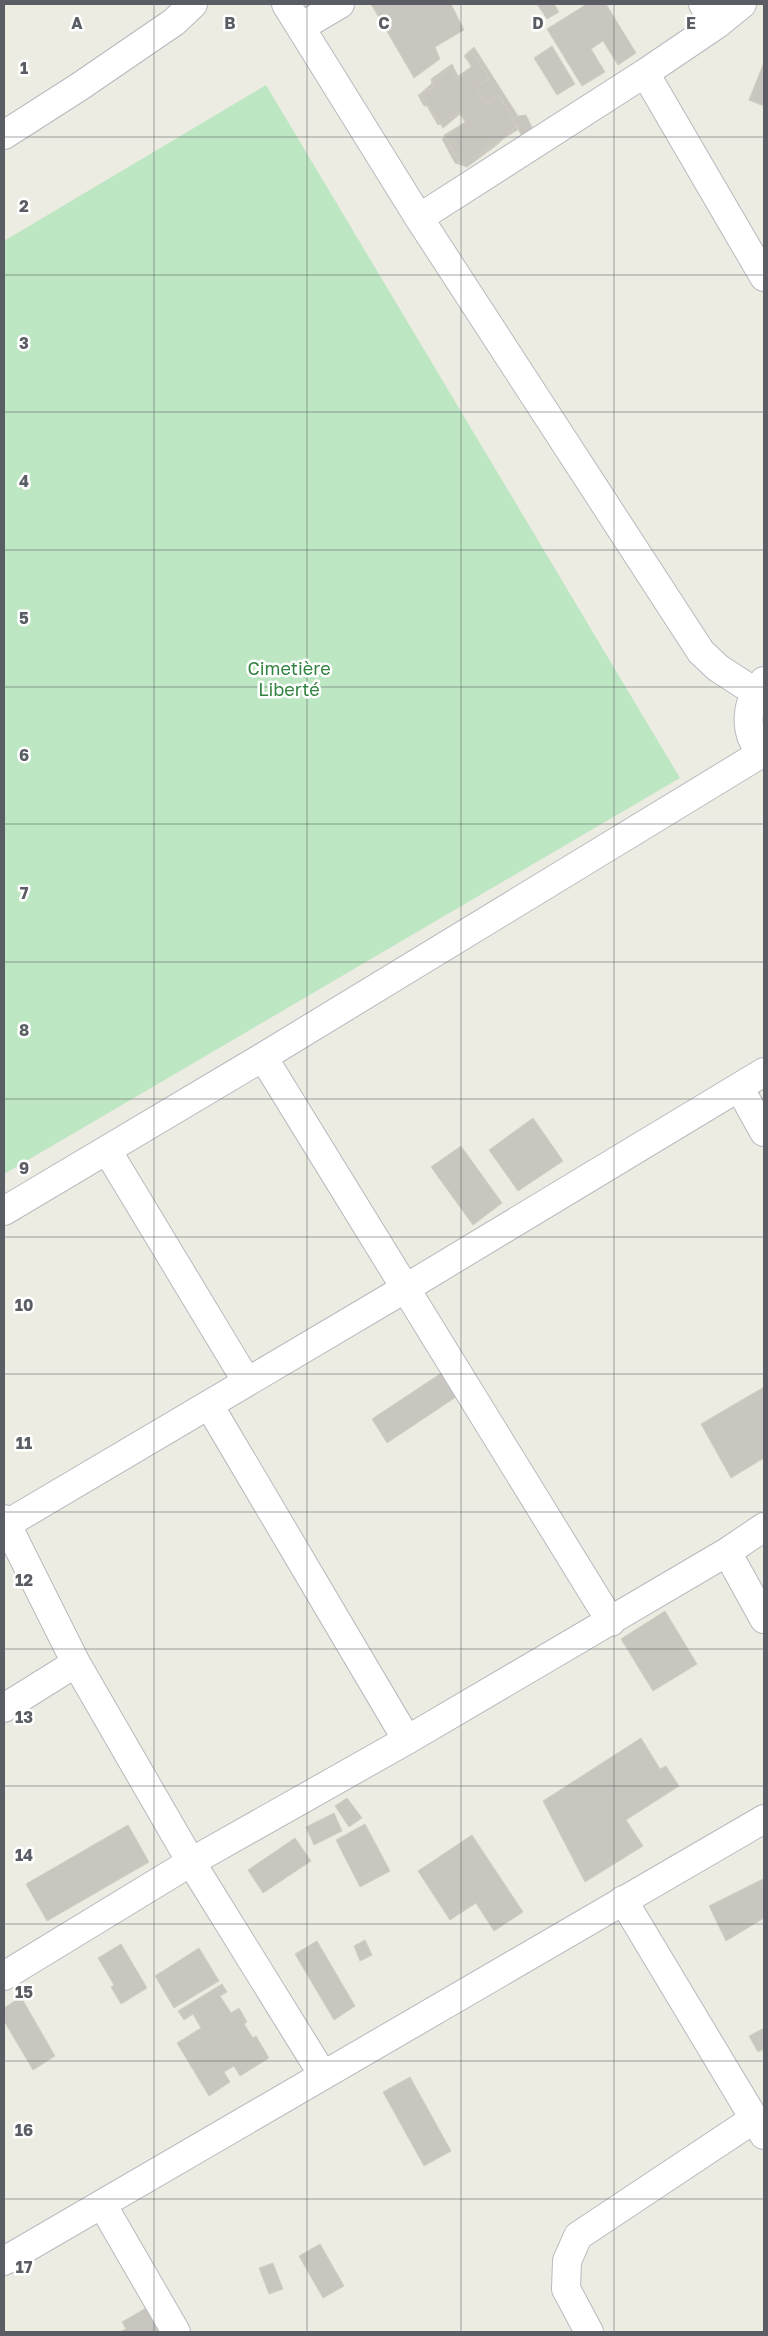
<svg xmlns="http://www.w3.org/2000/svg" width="768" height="2336" font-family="'Golos Text',sans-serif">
  <rect width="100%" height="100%" fill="#edece2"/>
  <path fill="#bde6c3" d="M266 85 680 778 4 1174V241Z"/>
  <path fill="#c8c6bf" stroke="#d2cfc0" d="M371 4H451L464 30 435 47 440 59 414 78Z
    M537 4H554L559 12 547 19Z
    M587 4H606L636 53 618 65 603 41 591 49 605 72 582 86 547 29Z
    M552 46 575 84 557 95 534 58Z
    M474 47 518 116 526 115 532 127 522 136 516 126 498 144 467 167 455 163 442 139 465 122 460 114 443 128 429 106H424L418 95 433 87 431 79 452 64 458 76 471 67 465 55Z
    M471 50 489 78 476 87 486 103 499 95 519 129 461 165 444 135 466 122 460 112 438 125 420 94 449 68 458 79 472 66 464 56Z
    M764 62V106L749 100Z
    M533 1118 563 1161 518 1191 489 1150Z
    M461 1146 502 1203 473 1225 431 1167Z
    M446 1370 462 1393 387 1443 372 1419Z
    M764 1387V1458L731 1478 701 1424Z
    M665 1611 697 1664 653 1691 621 1639Z
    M641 1738 660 1769 666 1766 679 1786 626 1820 643 1846 585 1882 543 1801Z
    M347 1798 362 1818 349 1827 335 1806Z
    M334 1813 342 1831 314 1845 306 1827Z
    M365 1824 390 1871 360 1887 336 1840Z
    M128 1825 149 1862 47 1921 26 1884Z
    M472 1835 523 1912 494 1931 476 1903 450 1920 418 1871Z
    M295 1838 311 1861 263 1893 248 1870Z
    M763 1879 764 1918 726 1941 709 1906Z
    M365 1940 372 1955 360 1961 354 1946Z
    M317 1941 355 2006 334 2020 295 1954Z
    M121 1944 147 1988 121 2004 111 1987 114 1985 98 1958Z
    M199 1948 219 1981 174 2008 155 1976Z
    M222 1984 227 1992 220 1996 231 2013 239 2008 247 2022 244 2024 253 2038 256 2036 269 2058 240 2076 234 2066 224 2072 230 2082 209 2096 177 2043 201 2028 193 2014 184 2020 178 2011Z
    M21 1997 55 2056 33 2070 4 2021V2008Z
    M764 2028V2049L758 2052 749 2036Z
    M410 2077 451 2151 424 2166 383 2092Z
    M320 2244 344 2286 323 2298 299 2256Z
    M273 2263 283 2289 269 2294 259 2268Z
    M146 2308 160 2332H119L126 2329 122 2322Z"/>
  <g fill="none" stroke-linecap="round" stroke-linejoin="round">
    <g stroke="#b7b9be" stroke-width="30">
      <path id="minor" d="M286 4 419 218 701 652 718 668 755 692
        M703 4 716 25
        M301 27 340 4
        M645 73 764 277
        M4 135 79 87 174 22 193 4
        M419 218 645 73 716 25 742 4
        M764 681C745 703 742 734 764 755
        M263 1057 611 1622
        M739 1087 764 1132
        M107 1150 247 1382
        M4 1211 263 1057 762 753
        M209 1405 407 1740
        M4 1519 76 1663 191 1862 323 2075
        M7 1524 406 1288 764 1072
        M764 1527 727 1552 764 1619
        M4 1708 76 1663
        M623 1900 764 2135
        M4 1976 191 1862 407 1740 727 1552
        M102 2204 176 2332
        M4 2261 764 1819
        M589 2332 566 2289 567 2261 578 2236 754 2119"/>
    </g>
    <use href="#minor" stroke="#fff" stroke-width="28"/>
  </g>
  <path fill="none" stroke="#5a5d63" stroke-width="1" stroke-opacity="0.55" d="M154 4V2332M307 4V2332M461 4V2332M614 4V2332M4 137H764M4 275H764M4 412H764M4 550H764M4 687H764M4 824H764M4 962H764M4 1099H764M4 1237H764M4 1374H764M4 1512H764M4 1649H764M4 1786H764M4 1924H764M4 2061H764M4 2199H764"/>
  <g text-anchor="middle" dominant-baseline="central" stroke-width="5" stroke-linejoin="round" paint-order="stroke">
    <g font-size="18" fill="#328240" stroke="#fff">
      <text x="289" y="668">Cimetière<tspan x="289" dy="21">Liberté</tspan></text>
    </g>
  </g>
  <g font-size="16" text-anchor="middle" font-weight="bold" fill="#5a5d63" stroke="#fff" stroke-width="5" stroke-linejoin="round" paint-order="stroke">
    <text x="77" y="29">A</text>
    <text x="230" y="29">B</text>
    <text x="384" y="29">C</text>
    <text x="538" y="29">D</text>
    <text x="691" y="29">E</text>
    <text x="24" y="74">1</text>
    <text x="24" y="212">2</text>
    <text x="24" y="349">3</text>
    <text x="24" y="487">4</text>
    <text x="24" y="624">5</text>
    <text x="24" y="761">6</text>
    <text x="24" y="899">7</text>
    <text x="24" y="1036">8</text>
    <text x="24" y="1174">9</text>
    <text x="24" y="1311">10</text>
    <text x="24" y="1449">11</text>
    <text x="24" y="1586">12</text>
    <text x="24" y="1723">13</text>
    <text x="24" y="1861">14</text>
    <text x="24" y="1998">15</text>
    <text x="24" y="2136">16</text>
    <text x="24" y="2273">17</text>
  </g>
  <rect width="768" height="2336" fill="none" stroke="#5a5d63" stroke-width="10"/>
</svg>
